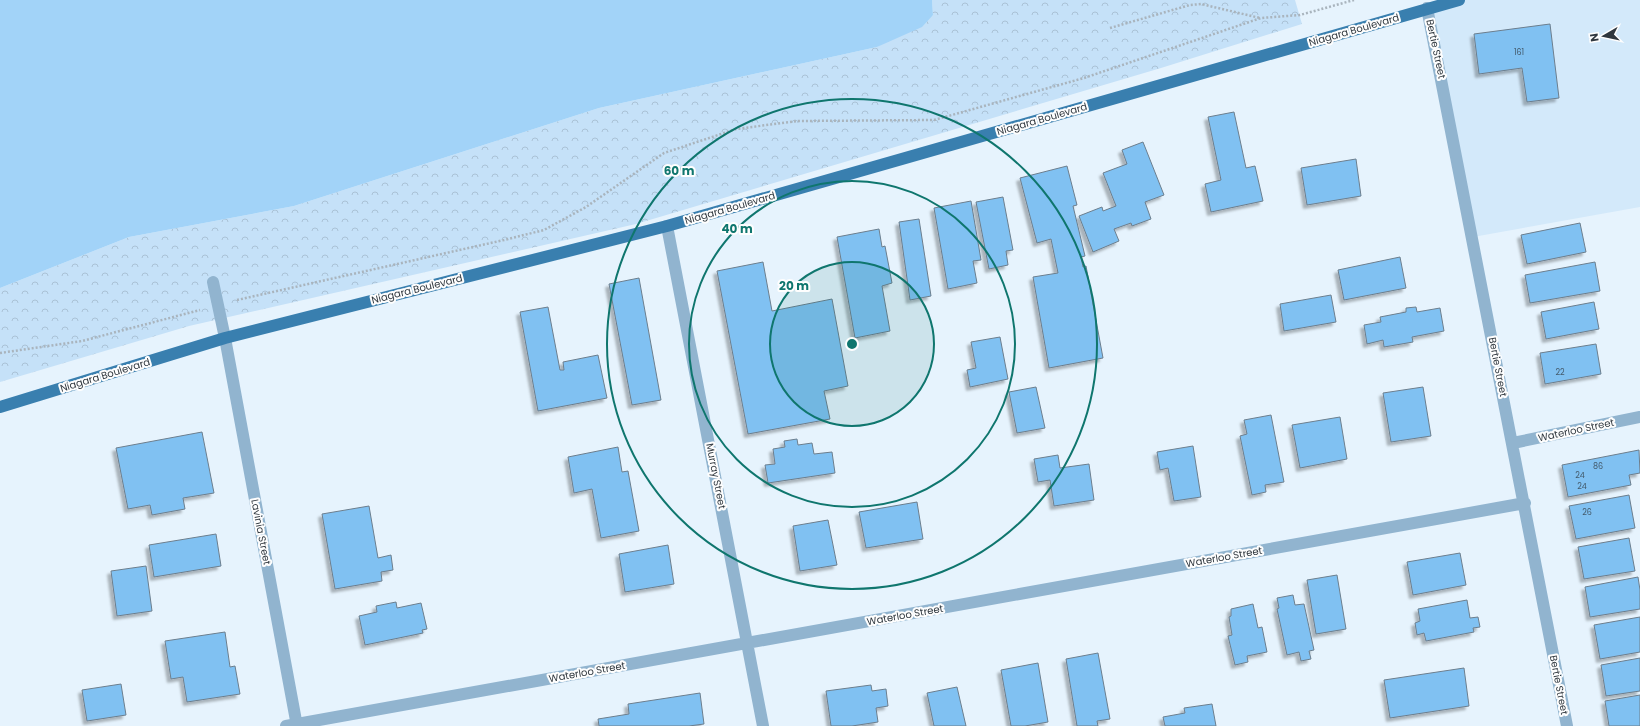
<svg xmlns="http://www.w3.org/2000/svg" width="1640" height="726" font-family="Poppins,sans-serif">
  <defs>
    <pattern id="park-crowns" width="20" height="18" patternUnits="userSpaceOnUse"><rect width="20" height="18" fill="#c5e1f8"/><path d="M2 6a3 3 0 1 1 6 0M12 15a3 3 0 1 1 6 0" fill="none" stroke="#aac2d6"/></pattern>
    <filter id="shadow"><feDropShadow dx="-3.5" dy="3.5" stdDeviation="1" flood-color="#0004"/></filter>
  </defs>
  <rect width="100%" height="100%" fill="#e6f3fd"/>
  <path fill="#d3e9fa" d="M1459 0H1640V207L1473 237 1427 8Z"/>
  <path fill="url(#park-crowns)" d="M932 0H1295L1302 24 1161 68 636 224 189 326 0 382V288L129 237 294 206 599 108 877 47 933 15Z"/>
  <path fill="#a2d3f8" d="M0 0H932L933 15 922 27 877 47 599 108 294 206 129 237 0 288Z"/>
  <path fill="#80c1f2" stroke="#6c7e8d" filter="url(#shadow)" d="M1550 24 1559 98 1527 102 1522 68 1479 74 1474 34Z
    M1234 112 1246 168 1255 166 1263 201 1211 212 1205 184 1221 180 1208 117Z
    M1143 142 1164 195 1145 202 1151 219 1132 226 1131 223 1114 229 1119 241 1093 252 1079 216 1102 207 1103 211 1116 206 1103 173 1127 164 1122 150Z
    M1356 159 1361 196 1307 205 1301 168Z
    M1067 166 1077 205 1073 206 1085 256 1081 257 1083 267 1086 266 1103 358 1049 368 1033 277 1058 273 1051 239 1037 243 1020 178Z
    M1003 197 1013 250 1006 251 1008 265 989 269 976 202Z
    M971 201 981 260 973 261 977 283 948 289 934 208Z
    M919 219 931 296 910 300 899 222Z
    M1580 223 1586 252 1527 264 1521 235Z
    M879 229 882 247 885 246 892 283 882 286 890 331 855 338 837 237Z
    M1400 257 1406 288 1344 300 1338 270Z
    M763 262 772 311 832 299 848 386 824 391 830 419 748 434 717 271Z
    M1595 262 1600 291 1530 303 1525 275Z
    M639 278 661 400 632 405 609 284Z
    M1331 295 1336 322 1284 331 1280 304Z
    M1594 302 1599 329 1546 339 1541 312Z
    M548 307 560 370H564L563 362 598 355 607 398 538 411 520 312Z
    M1416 307 1417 312 1440 308 1444 331 1412 337 1413 342 1384 347 1383 340 1367 344 1364 325 1381 322 1380 317 1406 312V308Z
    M1000 337 1008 379 970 387 967 370 976 368 971 342Z
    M1596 344 1601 374 1545 384 1540 353Z
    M1036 387 1045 428 1017 433 1009 392Z
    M1423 387 1431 436 1391 442 1383 393Z
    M1271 415 1284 482 1265 485 1266 492 1252 495 1240 436 1247 434 1244 420Z
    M1340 417 1347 459 1300 468 1292 425Z
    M202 432 214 493 183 498 185 509 152 515 150 505 128 509 116 448Z
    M797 439 798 445 812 443 814 454 832 452 835 473 768 483 765 465 775 464 773 449 785 447 784 441Z
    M1193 446 1201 497 1174 501 1168 468 1160 470 1157 452Z
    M618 447 622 472 628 471 639 531 601 538 592 489 574 493 568 457Z
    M1639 450 1640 473 1629 475 1631 485 1568 497 1562 465Z
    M1058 455 1060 468 1089 464 1094 500 1054 506 1050 480 1038 482 1034 459Z
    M1629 495 1635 528 1576 539 1569 506Z
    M917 502 923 539 866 548 859 512Z
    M369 506 378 558 391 555 393 570 381 572 382 581 335 589 322 514Z
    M828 520 837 565 800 571 793 526Z
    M216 534 221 566 154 577 149 545Z
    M1629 538 1635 571 1584 579 1578 547Z
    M668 545 674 584 625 592 619 554Z
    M1460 553 1466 585 1413 595 1407 562Z
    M146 566 152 611 117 616 111 571Z
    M1337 575 1346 629 1316 634 1307 580Z
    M1638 577 1640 590V609L1590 617 1585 587Z
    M1293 595 1295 605 1304 604 1314 650 1309 651 1311 659 1301 661 1299 652 1287 655 1277 609 1279 608 1277 598Z
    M1467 600 1470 618 1478 617 1480 627 1473 628 1474 632 1426 641 1424 633 1417 635 1415 623 1420 621 1418 609Z
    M396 602 397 608 421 603 427 629 422 630 423 633 365 645 359 616 377 612 376 606Z
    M1253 604 1258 628 1262 627 1267 652 1247 656 1248 662 1235 665 1228 636 1232 635 1229 617 1231 616V609Z
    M1640 617V652L1600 659 1594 625Z
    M225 632 230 667 235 666 240 694 187 702 183 677 171 679 165 641Z
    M1098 653 1110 719 1097 721 1098 726H1077L1066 659Z
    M1640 658V691L1606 696 1601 665Z
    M1038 663 1048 722 1025 726H1011L1001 670Z
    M1464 668 1469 706 1390 718 1384 680Z
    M121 684 126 715 87 721 82 690Z
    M871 685 872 691 886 689 888 706 876 708 878 722 852 726H831L826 691Z
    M957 687 966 726H934L927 693Z
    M700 693 704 724 689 726H599L598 719 629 714 628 704Z
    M1640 695V726H1609L1605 701Z
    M1212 704 1216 726H1165L1163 717 1185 713 1184 708Z"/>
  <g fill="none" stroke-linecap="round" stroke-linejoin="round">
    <path stroke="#a9b4bd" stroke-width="2.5" stroke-dasharray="2 2" stroke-linecap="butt" d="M1110 28 1190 5 1201 4 1260 18
      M237 300 504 240 544 230 586 207 664 153 736 129 798 121 934 120 1084 78 1261 18 1300 15 1354 0
      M0 353 82 341 200 310"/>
    <path stroke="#91b4cf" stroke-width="12" d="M1427 8 1567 726
      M667 226 763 726
      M213 282 225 338 297 726
      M1513 443 1640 417
      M286 726 1525 503"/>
    <path stroke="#397faf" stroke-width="12" d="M0 407 225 338 667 226 1459 0"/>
  </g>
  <circle cx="852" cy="344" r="82" fill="#0f766e" fill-opacity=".12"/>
  <g fill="none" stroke="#0f766e" stroke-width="2">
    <circle cx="852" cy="344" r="82"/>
    <circle cx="852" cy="344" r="163"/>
    <circle cx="852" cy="344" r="245"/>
  </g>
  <g text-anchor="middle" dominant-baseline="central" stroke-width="4" stroke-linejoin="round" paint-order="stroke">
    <g font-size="8" fill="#435a6b">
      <text x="1519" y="52">161</text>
      <text x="1560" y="372">22</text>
      <text x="1598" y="466">86</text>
      <text x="1580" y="475">24</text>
      <text x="1582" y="486">24</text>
      <text x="1587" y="512">26</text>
    </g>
    <g font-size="10" fill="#2f373e" stroke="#fefefe">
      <text transform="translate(1354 30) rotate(-16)">Niagara Boulevard</text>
      <text transform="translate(1436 49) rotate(78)">Bertie Street</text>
      <text transform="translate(1042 119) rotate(-16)">Niagara Boulevard</text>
      <text transform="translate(730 208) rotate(-16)">Niagara Boulevard</text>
      <text transform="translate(417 289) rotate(-14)">Niagara Boulevard</text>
      <text transform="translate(1498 367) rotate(79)">Bertie Street</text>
      <text transform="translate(105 375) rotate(-17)">Niagara Boulevard</text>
      <text transform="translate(1576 430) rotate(-12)">Waterloo Street</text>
      <text transform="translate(716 476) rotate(79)">Murray Street</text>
      <text transform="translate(261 532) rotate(79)">Lavinia Street</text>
      <text transform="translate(1224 557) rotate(-10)">Waterloo Street</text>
      <text transform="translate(905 615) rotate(-10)">Waterloo Street</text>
      <text transform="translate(587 672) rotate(-10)">Waterloo Street</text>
      <text transform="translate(1559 685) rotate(79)">Bertie Street</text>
    </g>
  </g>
  <circle cx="852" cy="344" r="6" fill="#0f766e" stroke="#fefefe" stroke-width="2"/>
  <g font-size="12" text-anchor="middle" font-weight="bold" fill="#0f766e" stroke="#fefefe" stroke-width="4" stroke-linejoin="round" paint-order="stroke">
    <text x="679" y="175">60 m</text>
    <text x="737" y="233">40 m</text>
    <text x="794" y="290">20 m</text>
  </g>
  <g transform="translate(1604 36) rotate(261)" stroke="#fefefe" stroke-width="3" paint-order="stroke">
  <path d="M0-3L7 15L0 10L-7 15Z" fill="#2f373e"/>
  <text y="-6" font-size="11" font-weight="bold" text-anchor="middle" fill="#2f373e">N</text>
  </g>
</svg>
